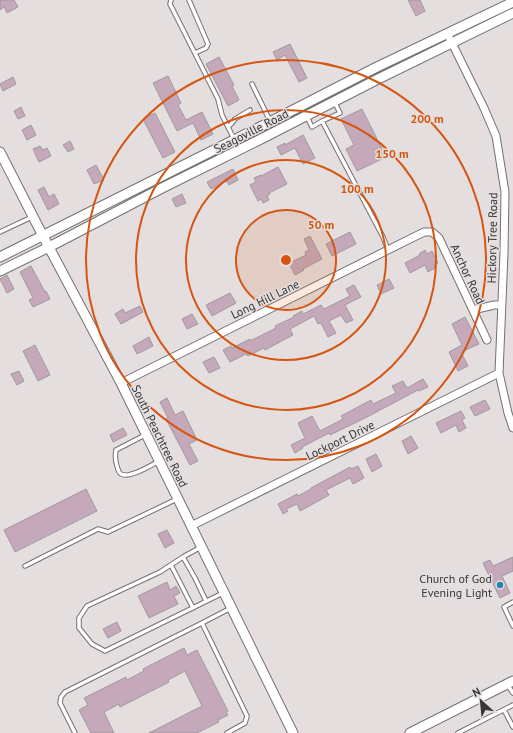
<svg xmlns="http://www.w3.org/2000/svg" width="513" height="733" font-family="'PT Sans',sans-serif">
  <rect width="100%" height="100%" fill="#e4dedf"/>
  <path fill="#c5a8ba" stroke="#9f9a9d" d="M0 0H14L18 7 7 13 4 7 0 10Z
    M408 0H420L425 11 416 16Z
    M290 44 307 78 299 82 285 55 277 60 273 52Z
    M219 57 234 85 232 86 239 100 228 106 206 64Z
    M168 76 181 103 178 105 186 120 202 112 213 134 201 140 193 123 177 131 153 83Z
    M13 77 16 84 3 91 0 84Z
    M21 107 25 116 18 119 14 111Z
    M362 109 386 157 357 171 346 149 354 145 341 119Z
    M155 113 175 152 163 158 143 119Z
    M31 125 36 135 27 140 22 130Z
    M303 135 315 158 303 164 295 148 281 155 277 147 285 143V145Z
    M70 141 74 149 68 152 63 145Z
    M40 146 43 150 47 148 51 156 39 162 33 149Z
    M96 165 104 180 94 184 87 170Z
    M278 167 287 184 269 193 270 194 267 196 269 200 263 203 261 199 258 201 250 185 256 182 254 178 261 175V176Z
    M233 169 238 180 229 185 227 181 211 189 207 182Z
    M44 187 49 197 54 194 59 204 48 210 38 190Z
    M182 194 186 203 176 207 172 199Z
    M350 232 356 244 332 256 326 244Z
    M310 236 322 259 303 269 304 270 295 275 289 263 306 255 305 252 309 250 304 239Z
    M425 250 427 254 432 251 438 263 434 265 435 268 428 272 425 265 410 273 405 263 420 255 419 254Z
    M31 266 45 292 46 291 50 299 33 307 29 300 33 298 20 272Z
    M7 275 14 289 7 293 0 279Z
    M389 279 394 288 381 294 377 285Z
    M354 285 361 297 345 305 353 320 346 323 341 315 329 321 336 333 328 337 321 323 318 324 314 316 290 329 293 335 265 350 264 348 248 356 246 354 230 362 223 350 231 346 232 348 250 339V341L276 328 275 326 294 317 293 316 302 311 303 314 321 305 324 309 350 296 346 289Z
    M230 293 236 303 212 316 206 305Z
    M140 306 143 312 121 324 115 314 123 309 125 313Z
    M192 314 198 324 187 329 182 319Z
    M465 317 479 344 461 352 468 366 458 371 449 352 462 345 452 324Z
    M149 337 153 346 137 354 133 346Z
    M35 345 50 375 38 381 23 351Z
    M214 357 220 368 209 373 203 362Z
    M19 371 24 381 17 385 11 374Z
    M423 379 428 387 419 391 418 390 365 418 330 435 329 433 302 447 303 448 295 453 291 445 305 438 298 423 312 416 320 431 343 419 341 416 371 400 373 404 396 393 392 386 403 381 407 388Z
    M167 398 175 415 183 411 197 440 189 444 198 461 190 465 166 419 168 418 160 402Z
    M485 400 490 409 475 416 470 407Z
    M461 411 465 418 462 420 466 428 459 432 456 425 441 433 436 423Z
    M123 428 127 435 113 442 110 435Z
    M411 436 418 448 408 454 402 441Z
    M376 454 382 466 372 472 366 459Z
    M358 466 364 478 353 484 350 478 326 490 329 495 311 505 300 511 297 504 286 509 288 511 283 514 278 504 297 494 298 496 311 489V488L350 467 351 469Z
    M86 489 97 511 15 552 4 530Z
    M167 530 174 543 165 548 158 534Z
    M513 557V571L502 576 510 593 500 598 483 563 490 560 493 566Z
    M167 582 170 590 176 586 180 593 174 596 178 604 149 618 138 596Z
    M117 622 121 631 108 638 103 629Z
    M184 648 187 655 197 650 228 711 226 712 228 715 218 720 219 722 197 733H149L202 706 185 671 168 680 169 682 120 707 119 704 104 712 114 733H91L79 710 88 705 84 698 126 677 127 680 144 671 143 669Z"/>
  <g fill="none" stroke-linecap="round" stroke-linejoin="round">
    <g stroke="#757071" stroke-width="5.5">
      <path id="lane" d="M171 0 170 4 218 99 222 115 234 139
        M189 0 208 44 206 48 195 53
        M252 84 270 121
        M334 101 340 113 322 121 383 237 388 250
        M307 117 312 127 322 121
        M228 127 232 123 235 119 250 110
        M0 232 32 217
        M145 435 116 450C115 455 115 460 117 466 118 469 118 472 121 474 129 479 152 465 159 461
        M201 547 183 557 160 572 87 606 79 618V628L92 644 105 651 223 593
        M183 557 195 578 206 601
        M171 565 193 608
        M25 566 98 529 108 532 177 499
        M513 602 504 607 513 626
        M202 623 231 608
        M507 684 513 693
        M504 710 513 727
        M75 733 60 703 61 697 65 692 202 623 247 716 245 723 227 733
        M458 733 513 705"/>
    </g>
    <g stroke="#757071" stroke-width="9">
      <path id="street" d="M450 39 484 108 496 136 505 192 504 253 499 373 508 413 513 428
        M473 310 494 305H501
        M121 383 424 232H432L439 238 487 340
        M191 526 499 373"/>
    </g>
    <g stroke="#757071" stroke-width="11">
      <path id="secondary" d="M0 152 43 236 121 383 293 733
        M0 257 256 129 377 67 513 2
        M0 271 49 247 164 187 261 139 378 79 513 13
        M410 733 513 681"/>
    </g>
    <use href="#lane" stroke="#fff" stroke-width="3.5"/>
    <use href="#street" stroke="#fff" stroke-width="7"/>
    <use href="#secondary" stroke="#fff" stroke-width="9"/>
  </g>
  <circle cx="286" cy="260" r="50" fill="#d65510" fill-opacity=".12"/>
  <g fill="none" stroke="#d65510" stroke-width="2">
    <circle cx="286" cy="260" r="50"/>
    <circle cx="286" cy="260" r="100"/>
    <circle cx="286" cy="260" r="150"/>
    <circle cx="286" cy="260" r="200"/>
  </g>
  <circle fill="#2386b1" stroke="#e4dedf" stroke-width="1.5" cx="500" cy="585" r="4"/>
  <g text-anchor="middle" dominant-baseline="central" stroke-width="3" stroke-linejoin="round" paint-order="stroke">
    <g font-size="12" fill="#373535" stroke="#e4dedf">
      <text transform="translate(251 131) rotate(-27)">Seagoville Road</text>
      <text transform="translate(492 238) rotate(-89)">Hickory Tree Road</text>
      <text transform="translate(468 274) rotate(65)">Anchor Road</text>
      <text transform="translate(265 299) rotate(-26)">Long Hill Lane</text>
      <text transform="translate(160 436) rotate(64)">South Peachtree Road</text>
      <text transform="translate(340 440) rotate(-26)">Lockport Drive</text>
    </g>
    <g font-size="12" fill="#373535" stroke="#e4dedf" text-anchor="end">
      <text x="492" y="578">Church of God<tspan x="492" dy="14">Evening Light</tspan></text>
    </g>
  </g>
  <circle cx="286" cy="260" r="6" fill="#d65510" stroke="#e4dedf" stroke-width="2"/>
  <g font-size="12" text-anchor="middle" font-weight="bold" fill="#d65510" stroke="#e4dedf" stroke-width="3" stroke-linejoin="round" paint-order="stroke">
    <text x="427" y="123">200 m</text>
    <text x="392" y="158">150 m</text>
    <text x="357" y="193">100 m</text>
    <text x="321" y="229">50 m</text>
  </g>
  <g transform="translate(481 701) rotate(333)" stroke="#e4dedf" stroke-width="3" paint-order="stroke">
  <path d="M0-3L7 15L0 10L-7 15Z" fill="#373535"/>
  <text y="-6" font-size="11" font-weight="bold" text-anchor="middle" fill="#373535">N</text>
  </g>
</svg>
